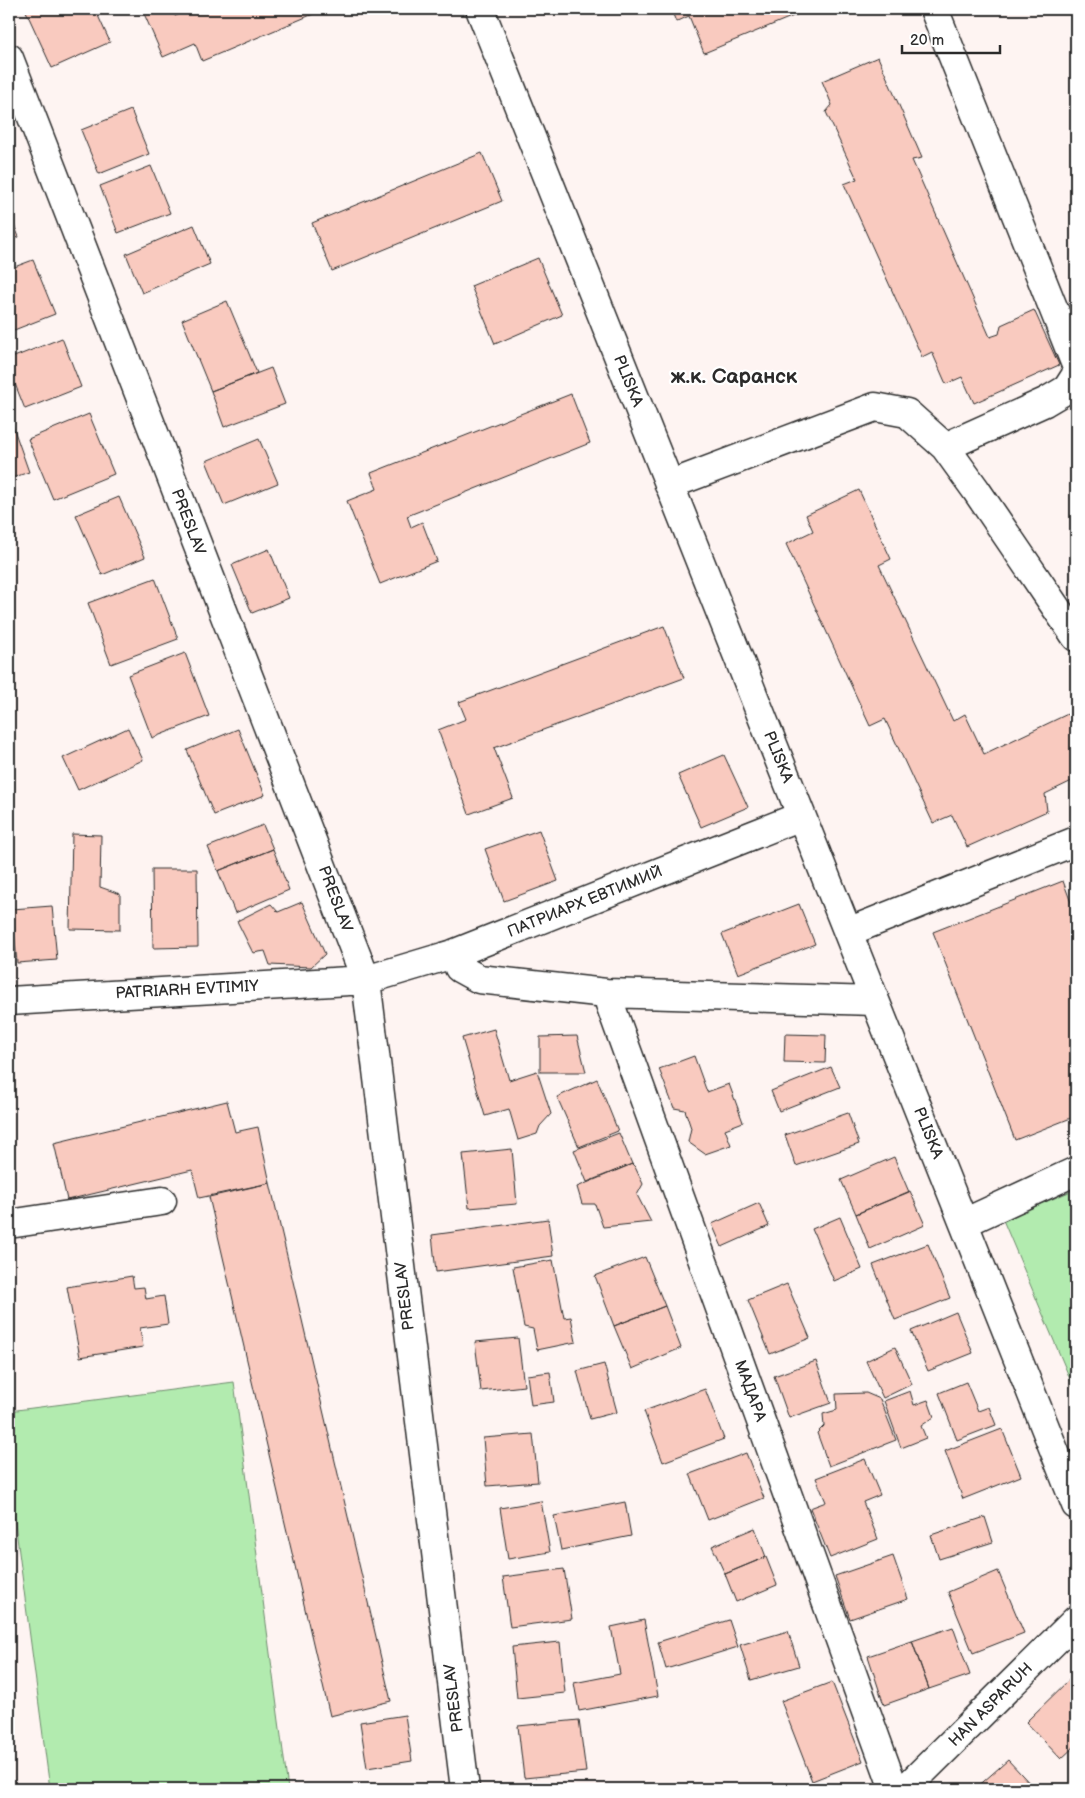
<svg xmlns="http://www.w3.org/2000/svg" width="1085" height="1798" font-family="'Balsamiq Sans',sans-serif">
  <rect width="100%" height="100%" fill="#fef4f2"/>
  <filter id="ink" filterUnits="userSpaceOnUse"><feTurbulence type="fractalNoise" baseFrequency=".02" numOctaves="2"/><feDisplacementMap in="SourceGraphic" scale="10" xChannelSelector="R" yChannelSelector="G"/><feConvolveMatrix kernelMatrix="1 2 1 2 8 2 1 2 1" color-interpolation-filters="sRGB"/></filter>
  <g filter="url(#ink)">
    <path fill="#b2ebaf" stroke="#6e8b6d" d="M1076 1189V1393L1003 1220Z
      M234 1382 288 1789H50L9 1476V1411Z"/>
    <path fill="#f9cabf" stroke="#2b2b2b" d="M25 9H95L110 42 52 68Z
      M142 9H172L175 16 193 9H325L202 61 195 43 163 57Z
      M671 9H807L808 10 704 53 689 16 676 22Z
      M878 57 922 158 912 160 990 337 999 334 1001 325 1034 310 1059 365 974 403 962 377 946 384 932 352 922 357 844 184 857 179 826 112 832 105 822 81Z
      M131 110 149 154 99 174 81 130Z
      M482 153 502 201 332 271 312 223Z
      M151 166 170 213 118 233 100 186Z
      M9 212 19 237 9 241Z
      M194 225 210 264 142 293 126 254Z
      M538 258 562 315 495 344 471 286Z
      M33 260 55 314 9 332V269Z
      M227 301 257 373 211 391 182 320Z
      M62 338 81 387 25 409 9 369V359Z
      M271 368 285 404 224 427 211 391Z
      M571 394 590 443 407 516 411 527 422 522 437 561 380 584 347 501 377 489 371 473Z
      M89 414 114 474 53 499 28 439Z
      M9 421H11L29 472 9 479Z
      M259 439 278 483 224 505 206 461Z
      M859 490 891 559 879 565 953 721 965 714 984 754 1076 710V779L1045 794 1047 811 967 847 952 815 933 823 885 719 870 726 786 544 813 531 806 515Z
      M119 497 145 557 102 575 76 515Z
      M269 549 289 598 252 613 232 565Z
      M155 578 178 639 111 664 88 603Z
      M664 626 684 678 494 748 513 798 469 814 438 730 466 719 459 702Z
      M185 653 209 716 152 738 128 675Z
      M128 728 143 760 78 790 63 758Z
      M238 729 265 795 214 815 187 750Z
      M724 755 748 807 701 827 678 775Z
      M263 825 273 849 218 871 208 847Z
      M539 830 558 881 504 901 485 849Z
      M72 834 101 835 100 887 120 894V930L70 929Z
      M273 849 289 890 235 913 218 871Z
      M152 869H197L198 947 153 948Z
      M1063 881 1076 916V1116L1015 1140 933 932Z
      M302 902 325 954 311 967 270 965 265 951 253 953 237 921 271 904 278 912Z
      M799 904 815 944 738 974 722 934Z
      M52 906 57 960 17 963 12 909Z
      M494 1029 509 1080 537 1071 551 1114 540 1126 537 1134 518 1140 509 1109 485 1116 462 1038Z
      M785 1034 826 1035 825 1063 784 1062Z
      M577 1036 586 1072H540V1037Z
      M694 1056 707 1092 729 1084 743 1122 725 1129 731 1145 705 1154 688 1142 691 1128 685 1110 674 1108 659 1069Z
      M831 1067 840 1087 779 1111 771 1091Z
      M597 1079 618 1131 579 1147 557 1097Z
      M227 1101 235 1132 258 1127 270 1183 199 1198 192 1170 67 1200 54 1143Z
      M848 1113 859 1144 796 1166 785 1135Z
      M619 1133 632 1164 587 1182 574 1150Z
      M512 1149 517 1204 469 1208 463 1154Z
      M894 1157 909 1192 856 1214 841 1180Z
      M632 1164 635 1167 643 1184 637 1195 651 1222 603 1227 595 1204H582L577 1187Z
      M270 1183 391 1701 330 1716 209 1197Z
      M910 1191 925 1225 870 1249 856 1214Z
      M759 1203 769 1226 722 1247 712 1224Z
      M840 1217 862 1269 834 1281 812 1229Z
      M548 1219 553 1256 436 1272 432 1235Z
      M928 1244 950 1298 895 1320 873 1265Z
      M645 1257 665 1306 614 1326 595 1276Z
      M553 1260 564 1318 571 1317 576 1342 537 1350 533 1329 524 1327 513 1267Z
      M132 1276 134 1288 144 1287 146 1299 164 1296 168 1324 140 1328 143 1347 80 1357 67 1287Z
      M787 1284 810 1338 770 1354 748 1300Z
      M665 1306 681 1348 632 1369 614 1326Z
      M956 1312 973 1353 928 1371 911 1331Z
      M518 1338 524 1386 481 1391 475 1342Z
      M895 1347 912 1384 883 1398 866 1361Z
      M816 1361 831 1403 789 1418 774 1376Z
      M604 1364 617 1412 590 1419 577 1371Z
      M550 1372 554 1402 531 1405 527 1375Z
      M966 1382 978 1411 989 1407 996 1425 957 1440 939 1393Z
      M705 1389 724 1439 663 1462 644 1411Z
      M910 1391 914 1405 928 1400 934 1417 921 1426 926 1438 901 1448 884 1401Z
      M866 1393 880 1399 896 1440 829 1466 817 1433 824 1426 823 1414 837 1410 836 1394Z
      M1002 1429 1021 1476 963 1499 945 1451Z
      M533 1434 538 1482 487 1486 483 1438Z
      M746 1453 764 1498 708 1520 690 1474Z
      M865 1459 880 1495 863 1502 878 1539 830 1558 810 1508 826 1502 816 1478Z
      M541 1501 550 1552 508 1559 500 1508Z
      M625 1502 631 1536 561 1550 554 1516Z
      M985 1517 993 1542 939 1559 931 1535Z
      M755 1528 766 1557 725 1574 712 1546Z
      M893 1556 908 1599 850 1619 835 1576Z
      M766 1557 777 1585 736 1602 725 1574Z
      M564 1569 572 1619 510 1627 503 1577Z
      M998 1571 1024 1633 973 1653 948 1592Z
      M644 1620 658 1696 579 1711 574 1683 620 1674 611 1627Z
      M729 1620 738 1647 666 1669 658 1642Z
      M953 1627 970 1675 929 1689 912 1641Z
      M788 1631 799 1666 751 1680 740 1645Z
      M912 1641 929 1689 884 1705 868 1656Z
      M560 1642 565 1693 517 1698 512 1647Z
      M1076 1673V1745L1061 1759 1026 1722Z
      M832 1682 863 1761 812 1781 781 1701Z
      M405 1715 412 1761 367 1768 360 1722Z
      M579 1720 586 1772 524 1778 518 1726Z
      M1008 1760 1035 1789H975Z"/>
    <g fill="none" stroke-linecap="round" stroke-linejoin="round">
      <g stroke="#2b2b2b" stroke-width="31">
        <path id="minor" d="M480 9 1076 1505
          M934 9 1076 365
          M9 58 366 980 465 1789
          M1076 375 1067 389 1045 402 945 447 976 490 1076 637
          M669 485 875 407 907 413 945 447
          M848 932 1076 841
          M453 954 459 968 479 979 606 993 875 1001
          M606 993 894 1789
          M9 1001 366 980 453 954 801 816
          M964 1223 1076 1171
          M9 1224 162 1201
          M905 1789 1076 1620"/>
      </g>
      <use href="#minor" stroke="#fff" stroke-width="28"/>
    </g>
  </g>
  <g text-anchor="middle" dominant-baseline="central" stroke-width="4.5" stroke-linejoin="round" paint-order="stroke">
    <g font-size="16" fill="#2b2b2b" stroke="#fff">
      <text transform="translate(628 381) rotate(68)">PLISKA</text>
      <text transform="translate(188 522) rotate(69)">PRESLAV</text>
      <text transform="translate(778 757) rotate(68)">PLISKA</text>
      <text transform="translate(335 899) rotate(69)">PRESLAV</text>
      <text transform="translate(585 902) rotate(-22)">ПАТРИАРХ ЕВТИМИЙ</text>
      <text transform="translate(187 990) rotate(-3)">PATRIARH EVTIMIY</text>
      <text transform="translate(928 1133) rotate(68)">PLISKA</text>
      <text transform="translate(405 1296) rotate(-97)">PRESLAV</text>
      <text transform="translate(750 1391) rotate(70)">МАДАРА</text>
      <text transform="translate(454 1698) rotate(-97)">PRESLAV</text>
      <text transform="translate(991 1705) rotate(-45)">HAN ASPARUH</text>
    </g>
    <g font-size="21" font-weight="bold" fill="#2b2b2b" stroke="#fff">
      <text x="734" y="376">ж.к. Саранск</text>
    </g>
  </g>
  <rect width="1085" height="1798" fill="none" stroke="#fff" stroke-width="30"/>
  <rect x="15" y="15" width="1055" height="1768" fill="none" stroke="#2b2b2b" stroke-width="2" filter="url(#ink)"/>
  <path d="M902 45v8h98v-8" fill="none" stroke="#2b2b2b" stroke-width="2.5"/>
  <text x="910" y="45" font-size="15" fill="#2b2b2b" stroke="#ffffff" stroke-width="4" paint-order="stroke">20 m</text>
</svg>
